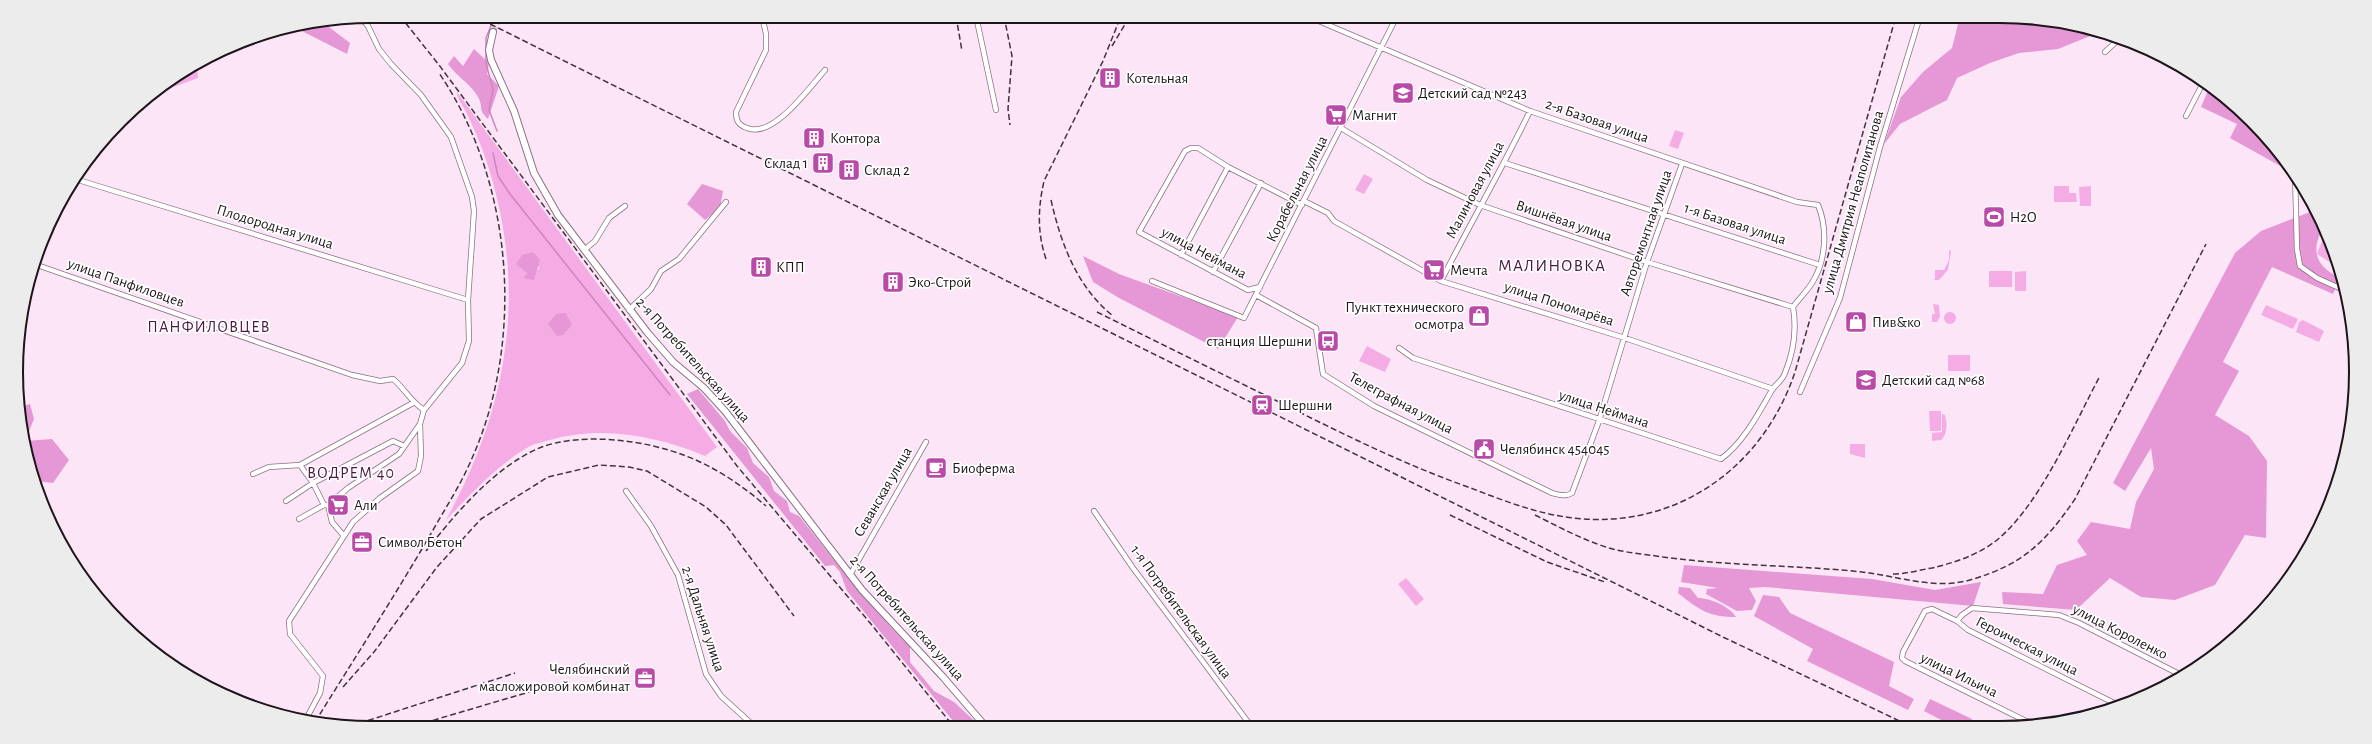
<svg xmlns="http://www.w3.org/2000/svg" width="2372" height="744" font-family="'Alegreya Sans',sans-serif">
  <rect width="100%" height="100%" fill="#fce5f6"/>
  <path fill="#f5ace5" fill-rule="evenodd" d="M197 67 198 78 154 94Z
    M457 92 717 447 705 456C658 436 601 425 550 440 544 442 536 443 530 446 497 465 472 493 446 520 508 407 528 292 488 166 482 147 474 128 465 110 462 105 456 96 457 92ZM533 252 539 268 535 273 523 278 527 273 520 266 528 254Z
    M1675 130 1684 133 1678 149 1669 146Z
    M1364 174 1373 179 1364 194 1355 190Z
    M2054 186H2069V193H2076L2077 202H2054Z
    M2091 186V206H2080L2079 187Z
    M2307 195 2329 236 2339 268 2317 254 2325 233 2309 216Z
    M1949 250 1951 251 1948 270 1939 280H1933L1935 279V270H1944L1949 260Z
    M1989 271H2012V287H1989Z
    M2026 271V291H2015V272Z
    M1933 304 1939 305 1940 317 1937 322H1932V314H1935Z
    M2266 305 2298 319 2293 329 2261 315Z
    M1944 318a6 6 0 1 1 12 0a6 6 0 1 1-12 0Z
    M1885 320H1907V328H1885Z
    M2303 320 2324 331 2319 342 2296 332 2299 322Z
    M1367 346 1391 359 1385 372 1359 361Z
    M1948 355H1970V371H1948Z
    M1929 411H1941V431H1930Z
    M1942 414 1945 415C1947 422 1948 434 1941 440L1932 441V433L1942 432Z
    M1850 444H1865V458L1850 454Z
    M1406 578 1424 599 1416 606 1398 584Z"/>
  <path fill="#e598d5" d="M1960 16C2007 16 2054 18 2100 32L2058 49 2019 53 1990 63 1957 78 1947 100 1900 124 1884 144 1901 97 1923 72 1952 48Z
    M321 21 350 43 347 54 292 26Z
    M474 49 489 63 487 74 499 86 488 119C477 109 484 107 478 97 470 83 457 77 448 64L454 56 463 66Z
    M2210 86 2252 120 2291 168V172L2230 138 2237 124 2201 107Z
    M702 184 723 191 720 208 705 220 687 204Z
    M2310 201 2324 227C2310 250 2315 266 2340 278L2333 294 2272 267 2223 362 2239 371 2215 415 2249 436 2267 461 2266 538 2245 535 2215 585 2175 600 2141 597 2110 578 2076 610 2003 604 2002 592 2043 594 2057 565 2087 555 2077 541 2091 522 2130 529 2136 502 2154 469 2151 448 2125 491 2113 483 2235 253 2261 231 2310 212Z
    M533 252 540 260 534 280 523 278 527 273 516 264 522 255Z
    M1083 256 1119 274 1238 317 1218 349 1119 298 1093 282Z
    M561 313H566L572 325 563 335 557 336 548 324 556 314Z
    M698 389 725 421 730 431 747 448 753 463 769 477 774 491 787 501 790 512 799 516C835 561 869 606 910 647V662L934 691 954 702 981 727H958L847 591 840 572 834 565 825 566 687 394Z
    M30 404 34 419 25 441 52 439 69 460 53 483 36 481 28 464 19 407Z
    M1684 565 1872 579 1935 590 1981 582 1973 606 1765 587 1749 588 1756 601 1752 610 1737 611 1706 594 1707 589 1718 588 1681 582Z
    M1679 587 1690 588 1698 598C1711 598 1730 607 1736 617 1709 617 1699 610 1678 593Z
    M1763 595 1779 597 1790 613 1894 662 1889 686 1914 699 1908 710 1807 661 1813 649 1754 616Z
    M1930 699 1972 719 1971 725H1951L1924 711Z"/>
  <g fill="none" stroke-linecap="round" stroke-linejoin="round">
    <path stroke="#cf84c0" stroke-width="1.5" d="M495 16 486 38V64L493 89 489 110 497 131
      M493 153 498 176 510 194 670 395"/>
    <path stroke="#dbc6d5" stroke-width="6" stroke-dasharray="6 3" stroke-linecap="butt" d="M493 32 500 17"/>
    <g stroke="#8a7184" stroke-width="6">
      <path id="street" d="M762 16 766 34V50L736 112C736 120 738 125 747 128 773 139 809 88 825 70
        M976 16 996 110
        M1307 16 1530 111 1797 202 1818 205C1828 229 1826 261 1812 283 1807 291 1799 299 1793 307 1797 330 1794 351 1785 373 1783 380 1776 384 1772 390 1758 414 1744 442 1721 459L1413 358 1399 348
        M2105 52 2120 38
        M2186 116 2204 81
        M1341 128 1427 180 1480 205 1647 262 1793 307
        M1505 163 1820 265
        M2295 173 2297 249 2300 266 2317 278 2346 291
        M75 179 468 300
        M1304 201 1328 213 1334 221 1441 281 1625 338 1773 389
        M584 250 595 241 609 218 625 206
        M1181 255 1228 167
        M37 265 352 375 380 381 393 379C405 389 410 401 424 410
        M1213 272 1261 183
        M1152 281 1244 318 1396 18 1402 16
        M1441 281C1470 224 1502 169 1530 111
        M1260 287 1248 290 1139 232 1185 151 1191 148H1198L1228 167 1302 205
        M1256 295 1316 328 1323 374 1374 406 1552 493C1560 495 1565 497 1572 493L1599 421 1647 262 1682 164
        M629 310 651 289 661 271 679 259 726 202
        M1800 392 1840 298 1880 147 1920 16
        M300 465 313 483 324 505
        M253 474 269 467 300 465 413 403
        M626 491 651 526 678 575 706 674 721 696 755 727
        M286 501 313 483 393 441 404 446
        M328 505 332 522 344 536
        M1094 511 1133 568 1251 726
        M299 519 324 505H328L348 488 399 454 420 424
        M850 575 926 442
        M1957 621 1962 615 1972 608 2059 615 2079 623 2181 675
        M305 721 320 693 323 676 290 634 289 621 353 522 380 498 418 471 421 456 420 424 424 410 462 363 469 341 468 300 474 211 472 197 451 137 421 95 391 64 379 49 368 26 360 17
        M2034 725 1905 661 1902 658 1903 652 1925 611 1932 609 1957 621 1968 630 2116 704"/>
    </g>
    <g stroke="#8a7184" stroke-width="8">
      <path id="secondary" d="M500 17 501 16
        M493 32 489 50 491 60 514 111 534 173 558 215 647 332 673 362 704 388 725 411 862 590 943 677 986 727"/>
    </g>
    <use href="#street" stroke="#fff" stroke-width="4.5"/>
    <use href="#secondary" stroke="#fff" stroke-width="6"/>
    <path stroke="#41353d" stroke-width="1.5" stroke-dasharray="6 3" stroke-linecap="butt" d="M400 16 439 65 737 466 871 624 954 727
      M474 16 1725 638 1908 725
      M956 16 962 51
      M1004 16 1012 56 1008 109 1010 125
      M1112 46 1130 16
      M1051 200C1061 244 1077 287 1113 316
      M1046 259C1037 232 1038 208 1044 181L1103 61 1121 16
      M1097 312C1157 342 1218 372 1279 402 1341 433 1403 464 1468 487 1502 500 1537 514 1573 518 1676 530 1763 468 1795 372L1896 16
      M1450 515 1547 562 1605 582
      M1535 515C1559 527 1583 540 1609 548 1626 553 1645 554 1663 557 1729 566 1796 565 1862 572 1897 576 1935 590 1970 580 2022 565 2045 543 2075 499L2206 244
      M426 551C456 513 493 469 537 449 578 431 646 440 686 456 715 467 743 486 766 506
      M1893 574C1906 574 1919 570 1932 568 1953 563 1975 556 1993 543 2038 510 2073 426 2100 376
      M343 687 374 652 437 567 481 519 548 477 599 465 629 467 647 471 706 507 726 525 794 616
      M315 722C353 661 392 600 429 537 444 510 461 485 473 456 525 337 513 181 439 73
      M351 726 515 673
      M407 728 563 682"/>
  </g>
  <defs>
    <g id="building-square" transform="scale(1.15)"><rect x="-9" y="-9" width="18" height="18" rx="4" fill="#ba4aa7" stroke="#fff"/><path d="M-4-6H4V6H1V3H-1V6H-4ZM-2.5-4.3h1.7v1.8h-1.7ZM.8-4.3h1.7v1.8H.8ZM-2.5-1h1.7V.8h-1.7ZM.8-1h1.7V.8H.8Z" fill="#fff"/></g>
    <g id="school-square" transform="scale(1.15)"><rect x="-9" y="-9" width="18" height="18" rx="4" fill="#ba4aa7" stroke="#fff"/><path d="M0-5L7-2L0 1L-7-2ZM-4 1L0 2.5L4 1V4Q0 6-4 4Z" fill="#fff"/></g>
    <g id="supermarket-square" transform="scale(1.15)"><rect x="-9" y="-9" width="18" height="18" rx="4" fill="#ba4aa7" stroke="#fff"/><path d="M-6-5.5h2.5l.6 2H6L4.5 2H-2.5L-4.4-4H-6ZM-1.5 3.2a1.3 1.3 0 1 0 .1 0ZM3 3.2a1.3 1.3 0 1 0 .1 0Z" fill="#fff"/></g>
    <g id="stadium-square" transform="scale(1.15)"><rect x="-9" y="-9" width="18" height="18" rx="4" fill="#ba4aa7" stroke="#fff"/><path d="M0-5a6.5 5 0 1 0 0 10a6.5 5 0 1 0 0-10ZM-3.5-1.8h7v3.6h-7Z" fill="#fff"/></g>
    <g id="shop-square" transform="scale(1.15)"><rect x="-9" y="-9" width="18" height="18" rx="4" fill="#ba4aa7" stroke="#fff"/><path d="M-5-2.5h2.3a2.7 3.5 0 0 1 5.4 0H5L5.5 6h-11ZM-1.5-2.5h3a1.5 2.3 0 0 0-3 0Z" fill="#fff"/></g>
    <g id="bus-square" transform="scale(1.15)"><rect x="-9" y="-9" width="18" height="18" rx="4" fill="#ba4aa7" stroke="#fff"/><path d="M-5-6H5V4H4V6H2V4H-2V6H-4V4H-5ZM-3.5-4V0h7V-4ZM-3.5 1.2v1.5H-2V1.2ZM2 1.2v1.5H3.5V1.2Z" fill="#fff"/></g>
    <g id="station-square" transform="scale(1.15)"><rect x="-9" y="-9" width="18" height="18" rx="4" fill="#ba4aa7" stroke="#fff"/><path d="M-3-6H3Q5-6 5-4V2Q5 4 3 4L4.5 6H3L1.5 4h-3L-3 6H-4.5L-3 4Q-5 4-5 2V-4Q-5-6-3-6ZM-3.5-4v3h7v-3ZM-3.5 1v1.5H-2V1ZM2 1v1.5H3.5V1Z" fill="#fff"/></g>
    <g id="civic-square" transform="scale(1.15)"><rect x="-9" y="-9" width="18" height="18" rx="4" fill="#ba4aa7" stroke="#fff"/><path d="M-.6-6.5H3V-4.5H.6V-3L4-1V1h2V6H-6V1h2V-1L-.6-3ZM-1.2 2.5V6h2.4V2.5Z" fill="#fff"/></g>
    <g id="cafe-square" transform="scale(1.15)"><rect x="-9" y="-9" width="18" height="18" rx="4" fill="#ba4aa7" stroke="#fff"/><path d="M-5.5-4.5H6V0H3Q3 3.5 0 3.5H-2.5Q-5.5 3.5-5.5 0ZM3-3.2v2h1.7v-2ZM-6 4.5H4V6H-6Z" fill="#fff"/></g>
    <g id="office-square" transform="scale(1.15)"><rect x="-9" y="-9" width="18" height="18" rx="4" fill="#ba4aa7" stroke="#fff"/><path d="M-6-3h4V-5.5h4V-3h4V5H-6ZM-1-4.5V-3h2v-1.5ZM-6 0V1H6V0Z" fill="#fff"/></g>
  </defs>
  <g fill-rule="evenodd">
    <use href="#building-square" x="1110" y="78"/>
    <use href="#school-square" x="1403" y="93"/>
    <use href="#supermarket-square" x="1336" y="115"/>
    <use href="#building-square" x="814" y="138"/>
    <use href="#building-square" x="823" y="163"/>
    <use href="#building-square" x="849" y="170"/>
    <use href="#stadium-square" x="1994" y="217"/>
    <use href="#building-square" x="761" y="267"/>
    <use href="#supermarket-square" x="1434" y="270"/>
    <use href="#building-square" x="893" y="282"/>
    <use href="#shop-square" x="1479" y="316"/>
    <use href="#shop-square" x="1856" y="322"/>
    <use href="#bus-square" x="1328" y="341"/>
    <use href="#school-square" x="1866" y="380"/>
    <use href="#station-square" x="1262" y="405"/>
    <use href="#civic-square" x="1484" y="449"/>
    <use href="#cafe-square" x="936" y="468"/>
    <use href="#supermarket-square" x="338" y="505"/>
    <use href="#office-square" x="362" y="542"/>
    <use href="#office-square" x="645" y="678"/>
  </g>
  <g text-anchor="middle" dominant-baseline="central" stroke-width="3.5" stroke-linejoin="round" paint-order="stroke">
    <g font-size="15" fill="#1e141b" stroke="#fff" text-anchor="start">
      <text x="1126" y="78">Котельная</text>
      <text x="1418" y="93">Детский сад №243</text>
      <text x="1352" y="115">Магнит</text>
      <text x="830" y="138">Контора</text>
      <text x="808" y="163" text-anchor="end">Склад 1</text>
      <text x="864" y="170">Склад 2</text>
      <text x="2010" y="217">H2O</text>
      <text x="776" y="267">КПП</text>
      <text x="1450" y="270">Мечта</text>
      <text x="908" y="282">Эко-Строй</text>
      <text x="1464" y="307" text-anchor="end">Пункт технического<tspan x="1464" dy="17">осмотра</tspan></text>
      <text x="1872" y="322">Пив&amp;ко</text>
      <text x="1312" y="341" text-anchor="end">станция Шершни</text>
      <text x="1882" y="380">Детский сад №68</text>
      <text x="1278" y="405">Шершни</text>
      <text x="1500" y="449">Челябинск 454045</text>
      <text x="952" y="468">Биоферма</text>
      <text x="354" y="505">Али</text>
      <text x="378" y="542">Символ Бетон</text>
      <text x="630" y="669" text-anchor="end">Челябинский<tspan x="630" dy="17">масложировой комбинат</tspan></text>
    </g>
    <g font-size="15" fill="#1e141b" stroke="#fff">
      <text transform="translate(1597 121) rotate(19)">2-я Базовая улица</text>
      <text transform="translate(1297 189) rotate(-63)">Корабельная улица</text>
      <text transform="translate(1475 190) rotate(-62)">Малиновая улица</text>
      <text transform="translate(1853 202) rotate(-74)">улица Дмитрия Неаполитанова</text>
      <text transform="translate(1564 221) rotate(19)">Вишнёвая улица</text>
      <text transform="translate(1735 224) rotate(18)">1-я Базовая улица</text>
      <text transform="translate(275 227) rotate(17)">Плодородная улица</text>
      <text transform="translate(1646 233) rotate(-71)">Авторемонтная улица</text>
      <text transform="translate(1204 253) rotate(28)">улица Неймана</text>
      <text transform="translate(126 283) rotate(19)">улица Панфиловцев</text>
      <text transform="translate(1559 304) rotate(18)">улица Пономарёва</text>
      <text transform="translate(693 360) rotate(48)">2-я Потребительская улица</text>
      <text transform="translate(1401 403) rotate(28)">Телеграфная улица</text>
      <text transform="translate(1604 409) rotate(18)">улица Неймана</text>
      <text transform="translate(883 492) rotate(-60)">Севанская улица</text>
      <text transform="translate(1181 612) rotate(54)">1-я Потребительская улица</text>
      <text transform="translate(907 618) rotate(48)">2-я Потребительская улица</text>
      <text transform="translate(703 619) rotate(72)">2-я Дальняя улица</text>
      <text transform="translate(2120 632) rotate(27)">улица Короленко</text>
      <text transform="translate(2027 646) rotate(27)">Героическая улица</text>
      <text transform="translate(1959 675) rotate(26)">улица Ильича</text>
    </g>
    <g font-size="16" letter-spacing="1" fill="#4d1744" stroke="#fff">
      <text x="209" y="327">ПАНФИЛОВЦЕВ</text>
      <text x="351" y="473">ВОДРЕМ 40</text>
    </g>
    <g font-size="17" letter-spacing="1" fill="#4d1744" stroke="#fff">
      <text x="1552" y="265">МАЛИНОВКА</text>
    </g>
  </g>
  <path d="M0 0H2372V744H0ZM372 23H2000A349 349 0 0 1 2349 372V372A349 349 0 0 1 2000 721H372A349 349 0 0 1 23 372V372A349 349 0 0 1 372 23Z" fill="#edeced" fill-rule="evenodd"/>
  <path fill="none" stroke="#1e141b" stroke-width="2" d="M372 23H2000A349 349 0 0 1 2349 372V372A349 349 0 0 1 2000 721H372A349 349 0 0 1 23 372V372A349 349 0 0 1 372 23Z"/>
</svg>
